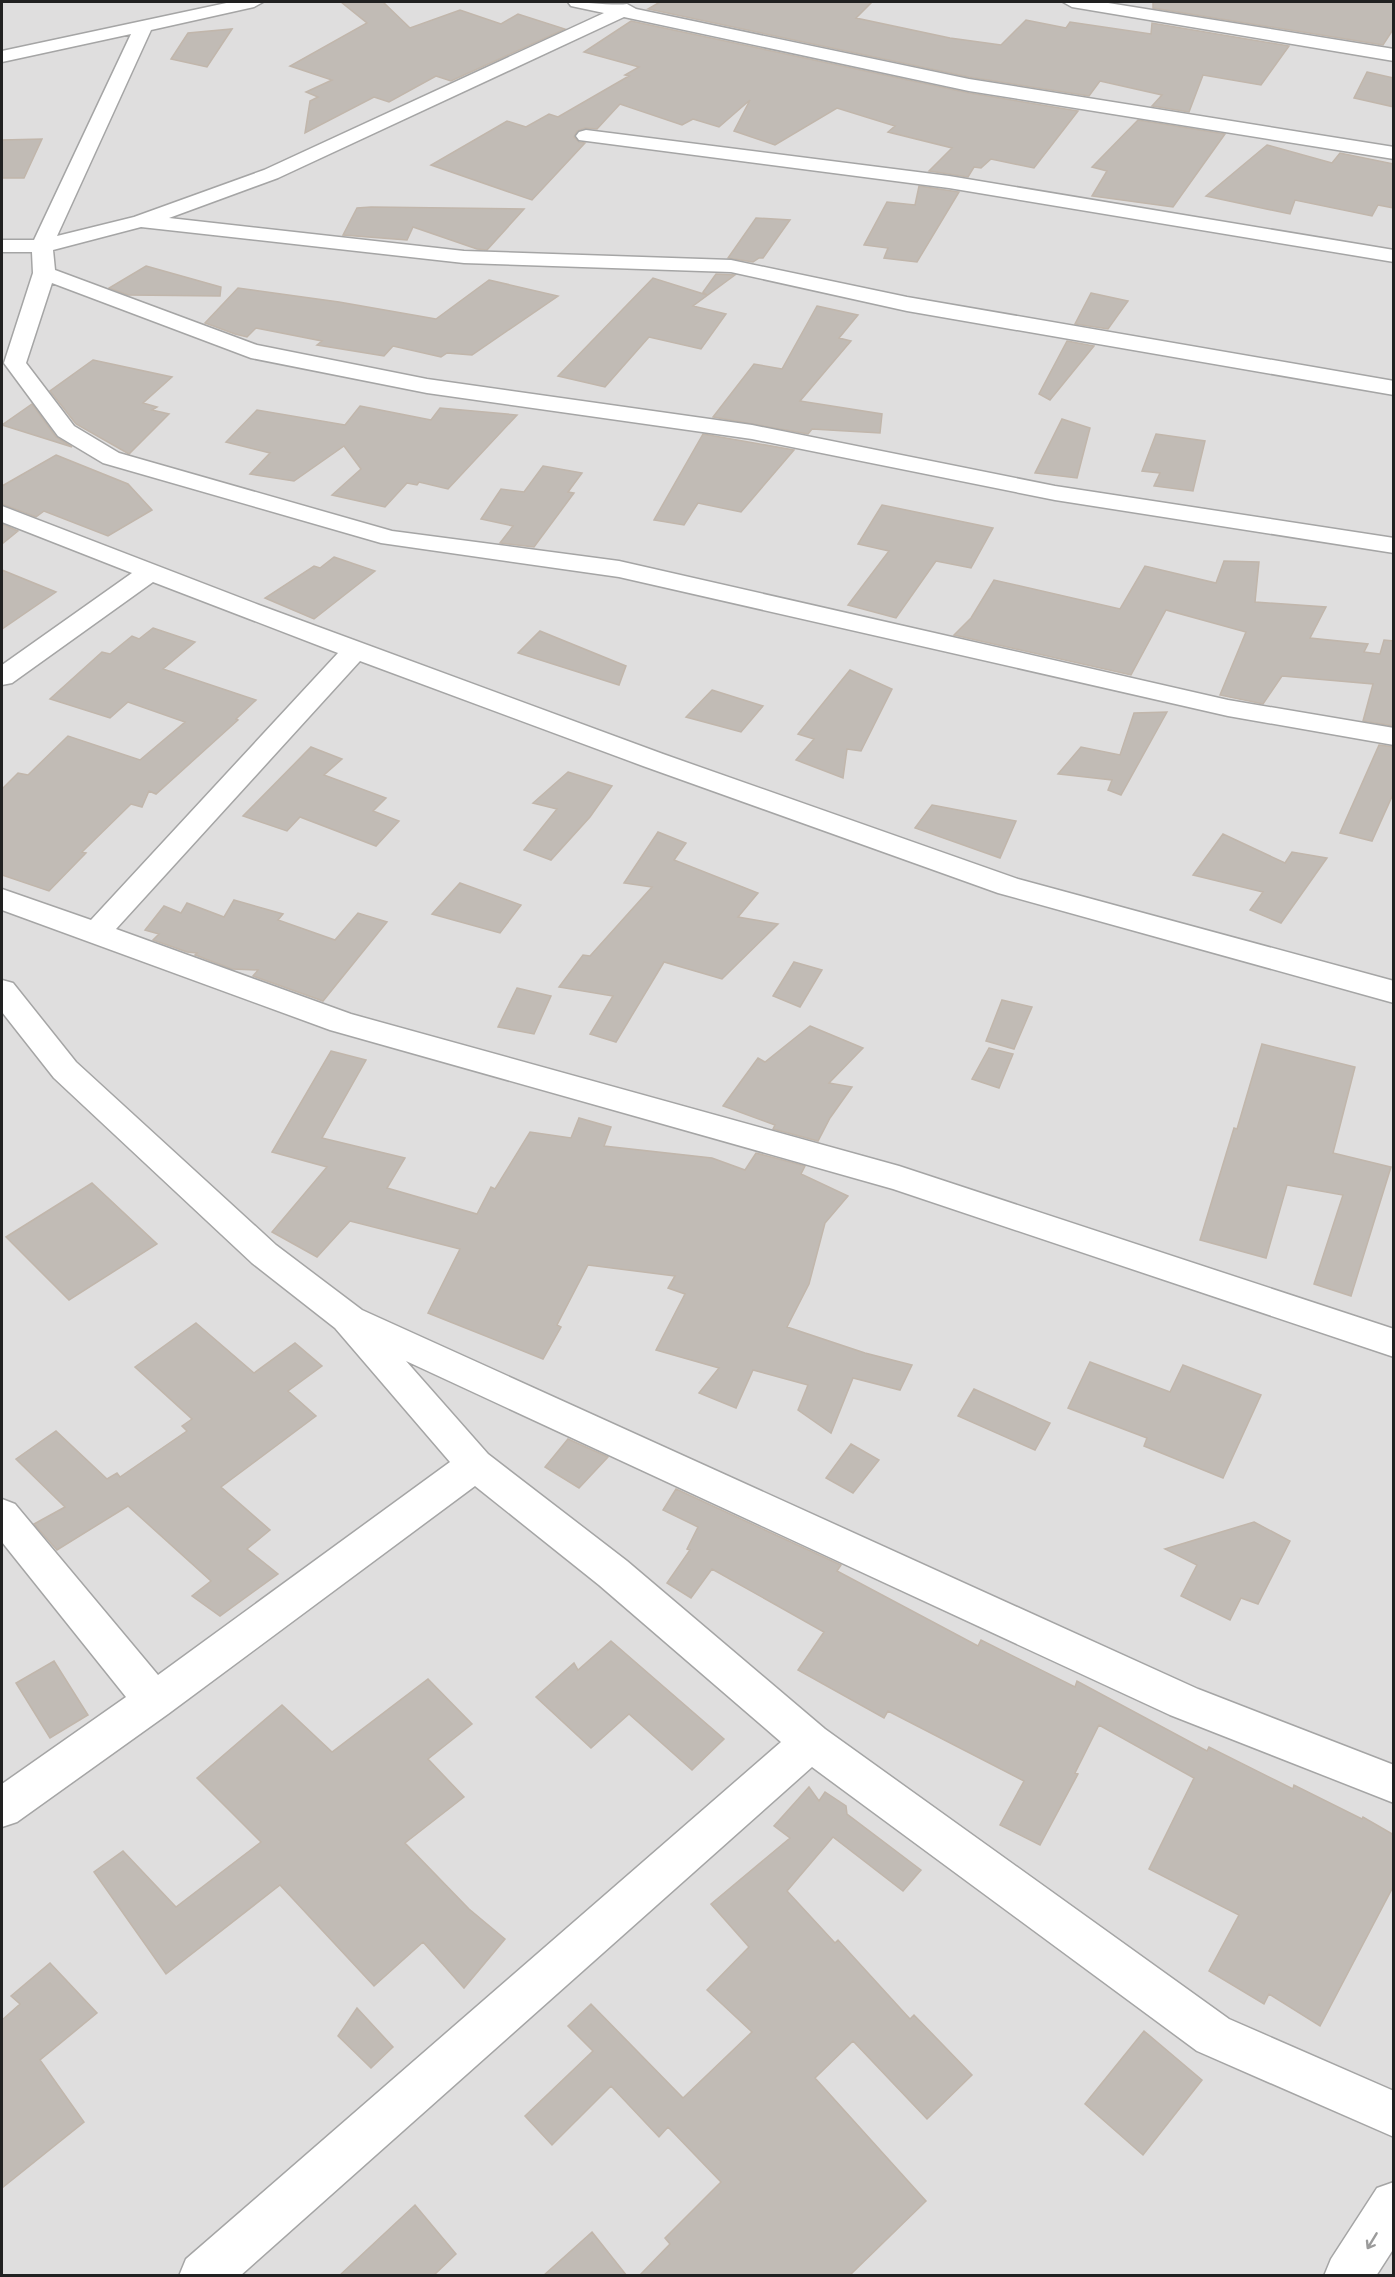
<svg xmlns="http://www.w3.org/2000/svg" width="1395" height="2277" font-family="'Alegreya Sans',sans-serif">
  <rect width="100%" height="100%" fill="#f0eee8"/>
  <path fill="#dfdede" d="M2 2H1393V2275H2Z"/>
  <path fill="#c1bbb5" stroke="#c1b6ab" stroke-width="1.5" d="M341 2H383L410 28 460 10 501 24 518 14 565 29 451 81 436 76 389 102 374 97 305 133 310 101 318 97 306 92 332 80 290 66 367 23Z
    M660 2H872L856 18 950 38 1001 45 1026 20 1066 28 1070 22 1151 34 1152 23 1289 46 1261 85 1203 75 1189 112 1152 106 1162 95 1100 81 1089 96 969 77 648 9Z
    M1153 2H1394V28L1383 45 1153 8Z
    M631 21 969 93 1078 111 1034 168 991 159 981 168 974 167 968 177 929 171 952 148 888 132 895 126 837 108 775 145 734 131 750 100 719 127 693 119 682 125 620 104 597 129 585 128 577 131 574 137 579 142 585 143 532 200 431 165 507 121 526 127 549 114 558 117 629 76 625 75 639 67 584 52Z
    M232 29 207 67 171 59 188 33Z
    M1367 72 1394 78V107L1354 98Z
    M1138 120 1225 134 1173 207 1092 196 1107 171 1092 167Z
    M42 139 24 178H2V140Z
    M1267 145 1332 163 1340 153 1394 164V208L1378 205 1372 216 1295 200 1290 214 1206 196Z
    M919 186 959 192 917 262 884 258 888 248 864 245 887 202 915 205Z
    M371 207 524 209 487 250 477 249 413 227 407 240 343 235 357 208Z
    M756 218 790 220 763 258H759L753 262 728 258Z
    M146 266 221 287 220 296 128 295 109 288Z
    M716 274 735 275 693 306 726 314 701 349 649 337 605 387 558 376 653 278 707 295 703 292Z
    M489 280 558 296 472 355 447 353 441 357 393 346 384 356 317 345 322 341 256 328 247 337 235 334 205 323 238 288 339 302 436 319Z
    M1091 293 1128 301 1108 329 1075 324Z
    M817 306 858 315 839 338 851 341 800 401 882 414 880 433 812 429 808 434 713 417 754 364 782 369Z
    M1067 341 1094 346 1050 400 1039 394Z
    M93 360 172 377 143 403 157 407 152 410 169 414 129 454 76 424 50 391Z
    M32 404 56 437 72 447 2 425Z
    M360 406 431 420 440 408 517 415 448 489 419 482 417 485 407 483 385 507 332 495 361 469 344 446 294 481 250 474 270 453 226 442 257 410 345 425Z
    M1062 419 1090 428 1077 478 1035 473Z
    M703 434 794 450 741 512 698 503 684 525 654 520Z
    M1156 434 1205 441 1193 491 1154 486 1160 473 1142 471Z
    M56 455 128 484 152 510 108 536 44 511 36 517 2 504V486Z
    M543 466 582 473 568 492 574 493 534 547 500 543 513 526 481 519 501 489 524 492Z
    M882 505 993 528 971 568 936 561 896 618 848 605 889 551 858 544Z
    M2 524 18 531 2 544Z
    M334 557 375 571 314 619 265 598 314 566 320 568Z
    M1224 561 1259 562 1255 602 1326 607 1310 638 1368 644 1364 652 1380 654 1384 640 1394 641V726L1363 721 1373 684 1282 676 1263 704 1220 695 1246 632 1166 610 1131 675 954 635 971 618 994 580 1120 609 1145 566 1216 583Z
    M2 570 56 592 2 629Z
    M153 628 195 642 163 669 256 700 236 719 238 720 156 794 149 791 142 807 131 804 82 852 86 853 49 891 2 875V789L18 773 28 775 68 736 140 760 185 722 128 702 110 718 50 699 102 652 110 654 132 636 139 639Z
    M540 631 626 666 619 685 518 653Z
    M850 670 892 689 861 751 847 749 843 778 796 760 814 739 798 734Z
    M712 690 763 706 741 732 686 717Z
    M1167 712 1121 795 1108 790 1112 780 1058 774 1081 747 1120 755 1134 713Z
    M1379 745 1394 747V792L1372 841 1340 833Z
    M311 747 342 759 324 775 386 798 373 811 399 821 376 846 300 817 287 831 243 816Z
    M568 772 612 786 590 817 551 860 524 850 557 809 533 803Z
    M932 805 1016 821 1000 858 915 828Z
    M658 832 686 843 674 860 758 893 738 917 778 924 722 979 664 962 616 1042 590 1034 613 996 559 987 583 955 590 956 652 887 624 883Z
    M1223 834 1285 863 1292 852 1327 858 1281 923 1250 910 1263 892 1193 875Z
    M460 883 521 905 500 933 432 914Z
    M234 900 283 914 278 920 335 940 358 913 387 922 323 1001 253 976 258 970 232 969 195 955 197 953 187 952 153 940 159 934 145 930 164 906 181 913 187 903 224 917Z
    M794 962 822 970 800 1007 773 996Z
    M517 988 551 996 534 1034 498 1027Z
    M1002 1000 1032 1007 1014 1049 986 1041Z
    M810 1026 863 1048 829 1083 852 1087 830 1118 818 1141 773 1129 775 1125 723 1106 758 1058 765 1062Z
    M1262 1044 1355 1067 1333 1153 1391 1167 1351 1296 1314 1284 1343 1195 1287 1185 1266 1258 1200 1240 1234 1128 1237 1129Z
    M989 1048 1013 1054 999 1088 972 1079Z
    M331 1051 366 1060 322 1138 405 1158 387 1188 477 1214 491 1187 495 1189 530 1132 571 1138 579 1118 611 1127 604 1146 712 1158 745 1170 756 1153 805 1166 801 1174 848 1196 825 1223 809 1284 787 1327 865 1353 912 1365 900 1390 853 1378 831 1433 798 1410 808 1385 753 1370 736 1408 699 1393 719 1368 656 1350 685 1294 668 1288 675 1276 588 1265 557 1325 561 1327 543 1359 428 1313 460 1249 350 1221 317 1257 272 1232 327 1167 272 1152Z
    M92 1183 157 1244 69 1300 6 1237Z
    M196 1323 254 1373 295 1343 322 1366 288 1391 316 1416 221 1487 270 1530 247 1549 278 1574 220 1616 192 1596 211 1581 128 1506 57 1550 34 1524 65 1507 16 1459 56 1431 107 1479 117 1473 120 1477 187 1431 182 1426 192 1419 135 1367Z
    M1090 1362 1170 1392 1183 1365 1261 1395 1223 1478 1144 1446 1147 1438 1068 1408Z
    M974 1389 1050 1423 1035 1450 958 1416Z
    M568 1439 608 1457 579 1488 545 1467Z
    M851 1444 879 1460 853 1493 826 1478Z
    M676 1489 841 1565 837 1571 978 1646 981 1640 1075 1687 1077 1681 1207 1751 1209 1747 1293 1789 1294 1785 1362 1819 1363 1817 1394 1835V1885L1320 2026 1269 1994 1264 2004 1209 1971 1239 1915 1149 1869 1194 1778 1099 1725 1075 1773 1078 1774 1040 1845 1000 1825 1024 1781 888 1711 884 1718 798 1670 824 1632 712 1569 691 1598 667 1583 690 1550 687 1549 698 1527 663 1510Z
    M1254 1522 1290 1541 1258 1604 1241 1598 1230 1620 1181 1596 1197 1565 1165 1549Z
    M611 1641 724 1739 692 1770 629 1714 591 1748 536 1697 574 1663 578 1670Z
    M54 1661 88 1715 50 1738 16 1683Z
    M428 1679 472 1724 428 1759 464 1797 405 1843 469 1909 505 1939 464 1988 423 1942 374 1986 280 1885 166 1974 94 1872 123 1851 176 1907 261 1842 197 1778 282 1705 332 1752Z
    M809 1787 819 1801 825 1792 846 1806 847 1814 921 1870 903 1891 833 1837 787 1891 835 1943 838 1940 910 2019 914 2015 972 2075 927 2119 853 2041 815 2078 926 2201 849 2276H639L670 2244 665 2238 721 2182 668 2127 659 2137 611 2086 552 2145 525 2116 593 2051 568 2026 591 2004 683 2098 752 2032 707 1990 749 1947 711 1904 790 1838 774 1826Z
    M50 1963 97 2013 40 2060 84 2122 2 2188V2020L20 2004 11 1996Z
    M357 2008 393 2047 371 2068 338 2036Z
    M1144 2031 1202 2080 1143 2155 1085 2104Z
    M415 2205 456 2254 433 2276H339Z
    M592 2232 627 2276H543Z"/>
  <g fill="none" stroke-linecap="round" stroke-linejoin="round">
    <g stroke="#a5a5a5" stroke-width="3">
      <path id="minor" d="M231 2H263L254 7 151 30 57 236 134 217 264 170 604 13 571 6 568 2C583 2 616 6 627 4L636 9 969 79 1394 147V159L969 91 624 17 278 178 169 218 464 251 731 260 907 297 1394 381V395L907 311 731 272 464 263 141 227 53 250 55 270 257 345 427 379 752 425 1055 486 1394 538V553L1055 500 752 439 427 393 251 358 52 283 26 363 74 426 119 453 392 531 619 561 1228 700 1394 728V745L1228 716 619 577 381 543 103 463 58 436 4 363 33 273 32 252H2V240H34L131 34 2 62V51Z
        M1063 2H1102L1394 49V61L1072 7Z
        M586 130 949 176 1394 250V262L949 188 579 140 576 136 579 132Z
        M2 506 259 605 663 754 1018 879 1394 981V1003L998 893 643 766 360 661 116 929 351 1014 899 1166 1394 1329V1357L893 1189 330 1030 2 910V889L91 920 338 653 153 582 12 683 2 685V665L132 573 2 522Z
        M2 980 13 983 76 1062 276 1245 362 1310 1198 1689 1394 1765V1803L1170 1715 406 1361 488 1454 627 1561 825 1729 1229 2019 1394 2091V2137L1197 2051 812 1767 240 2276H179L186 2259 781 1742 599 1585 475 1486 168 1714 17 1822 2 1827V1784L126 1697 2 1542V1499L15 1504 158 1675 450 1462 335 1328 252 1263 54 1078 2 1012Z
        M1394 2182V2248L1376 2276H1324L1331 2259 1377 2188Z"/>
    </g>
    <use href="#minor" fill="#fff" fill-rule="evenodd"/>
  </g>
  <defs><path id="oneway-shaft" d="M-6 0H5M1.5-3L5.5 0L1.5 3" fill="none" stroke-width="1.6" stroke-linecap="round" stroke-linejoin="round" transform="scale(1.5)"/></defs>
  <use stroke="#9b9b9b" href="#oneway-shaft" transform="translate(1372 2241) rotate(121)"/>
  <rect width="1395" height="2277" fill="none" stroke="#212121" stroke-width="6"/>
</svg>
